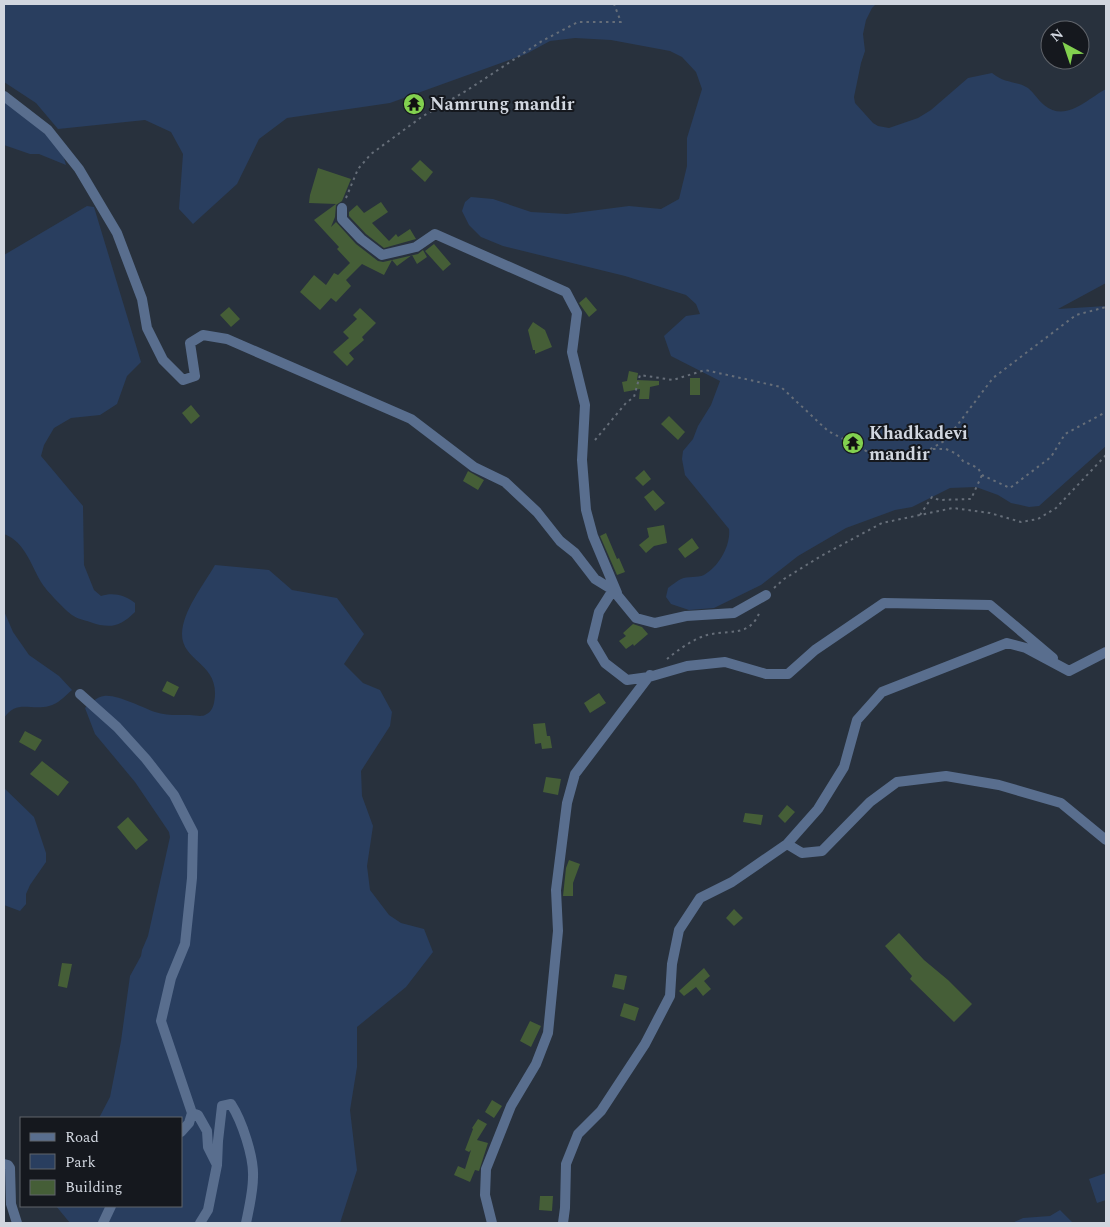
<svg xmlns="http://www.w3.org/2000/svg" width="1110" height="1227" font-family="Spectral,serif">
  <rect width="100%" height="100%" fill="#28313d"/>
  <path fill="#293e5f" d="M4 4H876L872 8 866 20 863 34 865 51 861 63 854 97 855 103 873 123 878 126 889 128 918 118 931 110 968 78 992 73C1005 84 1018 81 1028 88 1034 93 1038 100 1044 105 1066 123 1087 99 1106 89V283L1058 309 1106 306V446L1039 506 1029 507 1011 503 998 495 976 487 950 488 912 507 895 510 846 528 798 556 761 585 714 608 689 610 671 604 666 597 668 588C672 585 677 581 681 579 688 576 697 578 704 575 719 567 731 545 729 529L685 475 682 459 683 451 693 439 698 426 711 405 720 381 671 356 664 336 686 316 700 314 696 304 686 295 625 276 503 246 481 237 469 225 462 211 465 202 471 197 493 199 531 212 567 214 629 206 661 209 679 199 687 166V138L702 89 696 72 682 57 670 51 611 40 575 38 550 41 526 54 390 103 287 118 259 139 237 184 193 224 179 209 183 154 171 132 145 120 58 129 36 103 4 82Z
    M4 102 21 113 61 148 66 165 39 154H30L4 145Z
    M87 206 94 207 141 362 127 376 117 404 100 415 71 418 54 428 44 445 41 456 83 506 84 565 94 590 101 596C113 592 125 595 135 603V612C120 627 110 629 90 622 85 620 77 619 72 615 66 611 47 591 43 585 31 567 26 542 4 534V255Z
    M215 565 269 570 292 590 337 598 364 634 344 664 363 683 380 690 392 712 390 726 361 771 362 796 373 826 367 866 370 890 389 915 401 923 424 929 433 952 406 987 357 1027V1067L350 1110 357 1170 340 1223H70L56 1206H181V1118H99L110 1097 121 1041 130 976 141 956 142 950 148 936 170 837 169 832 135 782 95 734 85 708C90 703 97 697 104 696 117 694 143 708 155 712 166 716 179 715 190 715 194 715 201 717 205 715 210 713 213 708 214 703 222 663 182 663 182 634 183 610 203 586 215 565Z
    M4 611 13 632 29 655 59 676 72 690C65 696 58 704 49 706 30 711 17 699 4 718Z
    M4 788 34 817 46 853V862L30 885 26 894V904L20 911 4 905Z
    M1106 1173V1200L1097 1203 1089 1179Z
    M1060 1210 1073 1223H1012L1023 1218 1050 1216Z"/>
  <path fill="#455e37" d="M420 160 433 172 425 182 411 169Z
    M318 168 351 179 342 201 336 205 335 217 331 227 336 222 356 244 378 261 383 262 392 260 384 275 362 264 346 280 351 286 336 302 331 298 320 310 300 292 314 275 326 285 334 273 338 275 350 263 337 249 339 247 314 220 336 204 309 203 310 195Z
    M381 202 388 212 372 223 389 241 396 234 398 237 410 229 416 239 384 248 366 234 349 216V212L357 205 364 213Z
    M434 244 451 264 443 271 425 251Z
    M423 250 427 257 417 264 412 255 397 266 392 260 418 254Z
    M586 297 597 310 589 317 579 303Z
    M229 307 240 319 231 327 220 315Z
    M360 308 376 323 362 337 364 340 349 353 354 359 347 366 333 352 349 338 343 332 357 319 353 315Z
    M533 322 545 330 552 347 535 354V350H533L528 330Z
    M629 371 638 373 637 380 659 381V385L650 387 649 399H639L640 389 624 392 622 382 627 381Z
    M690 378H700V395H690Z
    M191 405 200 416 191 424 182 413Z
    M669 416 685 432 678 440 661 424Z
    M644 470 651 479 643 486 635 478Z
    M468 471 484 480 478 490 463 481Z
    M653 490 665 503 655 511 644 497Z
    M664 525 667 543 654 546 646 553 639 545 649 537 647 528Z
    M606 533 617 559 619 558 625 572 617 575 600 536Z
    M692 538 699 548 685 558 678 549Z
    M633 624 642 627 648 634 634 646 633 644 626 649 619 641 626 636 623 633Z
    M167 681 179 687 174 697 162 691Z
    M599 693 606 703 590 713 584 703Z
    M545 723 547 736H550L552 748 542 749 541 743 535 744 533 724Z
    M25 731 42 740 35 751 19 742Z
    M42 761 69 782 58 796 30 774Z
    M546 777 561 779 558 795 543 792Z
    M787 805 795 812 785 823 778 816Z
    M745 813 763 815 761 825 743 822Z
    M128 817 148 840 136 850 117 827Z
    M569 860 580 864 573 883V896H563L566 868Z
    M734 909 743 918 734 926 726 918Z
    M899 933 924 960 948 980 972 1004 954 1022 910 979 912 976 885 946Z
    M62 963 72 964 67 988 58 986Z
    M704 968 710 976 704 981 711 989 703 996 696 987 684 996 679 991Z
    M615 974 627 976 624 990 612 987Z
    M624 1003 639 1008 635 1021 620 1016Z
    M530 1021 541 1026 531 1047 520 1041Z
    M492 1100 502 1106 494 1118 485 1112Z
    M478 1119 487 1124 477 1140 488 1143 479 1171 475 1170 470 1182 454 1175 458 1166 465 1169 471 1150 469 1152 465 1150 473 1129 472 1128Z
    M540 1196H553L552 1211 539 1210Z"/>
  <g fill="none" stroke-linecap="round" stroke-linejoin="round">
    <path stroke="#666e79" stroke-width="2" stroke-dasharray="2.5 4" stroke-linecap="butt" d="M346 198 358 169 371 154 423 116 466 91 542 41 578 22H621L614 4
      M595 440 626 403 634 397 640 375 673 380 705 370 781 387 828 431 870 453 878 461 922 454 946 440 993 378 1076 315 1106 307
      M933 449H946L957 454 963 461 978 468 982 475 1010 488 1051 457 1065 434 1106 412
      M920 515 932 497 939 500 971 499 982 475
      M774 588 784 579 821 556 882 523 953 508 990 513 1021 522 1038 519 1056 508 1106 455
      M667 659C678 650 693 639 707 635 730 629 750 638 760 611"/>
    <path stroke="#596e8e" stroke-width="10" d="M4 96 48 130 79 169 117 233 142 299 147 328 163 360 183 380 195 376 190 343 203 335 227 339 411 419 474 467 505 482 537 512 560 541 575 553 595 579 613 590 636 618 655 623 686 616 734 613 766 595
      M342 208V219L361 239 382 255 416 247 435 234 566 292 577 313 572 352 585 405 582 460 586 510 593 536 617 593
      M613 590 599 612 592 641 605 663 627 680 649 677 687 666 725 662 766 674H788L815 650 884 603 990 605 1053 658
      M1106 652 1069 671 1026 648 1007 643 882 692 857 720 844 767 818 809 787 844 802 853 822 851 870 802 897 782 946 776 999 785 1061 803 1106 840
      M80 694 117 727 146 759 174 795 193 832 192 878 185 944 171 978 161 1021 192 1113 198 1115 207 1131 208 1147 217 1165
      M181 1132 189 1123 192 1113
      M4 1164 8 1165 10 1168 11 1204 17 1223
      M103 1223 111 1206
      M200 1223 208 1210 217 1165 218 1141 222 1106 231 1104C242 1121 254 1157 253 1177 253 1192 249 1208 246 1223
      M492 1223 485 1195 486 1169 511 1106 536 1064 548 1033 558 931 556 890 567 803 575 774 650 675
      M563 1223 565 1208 566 1164 578 1134 601 1111 645 1044 670 996 672 964 679 930 700 898 732 882 787 844"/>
  </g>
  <defs>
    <g id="temple-disc" transform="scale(1.125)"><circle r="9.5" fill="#82d04f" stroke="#15181e"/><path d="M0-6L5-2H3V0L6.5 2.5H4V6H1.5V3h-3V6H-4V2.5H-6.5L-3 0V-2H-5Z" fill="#111"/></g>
  </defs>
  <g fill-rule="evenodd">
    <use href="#temple-disc" x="414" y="104"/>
    <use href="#temple-disc" x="853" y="443"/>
  </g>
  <g text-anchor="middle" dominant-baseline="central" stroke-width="4" stroke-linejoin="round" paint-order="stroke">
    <g font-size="18" font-weight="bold" fill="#d1d6df" stroke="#15181e" text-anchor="start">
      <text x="430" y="104">Namrung mandir</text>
      <text x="869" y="433">Khadkadevi<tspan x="869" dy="21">mandir</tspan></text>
    </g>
  </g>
  <rect width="1110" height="1227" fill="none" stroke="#d1d6df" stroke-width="10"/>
  <rect x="20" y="1117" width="162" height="90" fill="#15181e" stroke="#60646b"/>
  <rect x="30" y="1133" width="25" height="8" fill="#596e8e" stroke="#60646b"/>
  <text x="65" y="1142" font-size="15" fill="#d1d6df">Road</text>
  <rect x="30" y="1154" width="25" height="15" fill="#293e5f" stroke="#60646b"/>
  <text x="65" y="1167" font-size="15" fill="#d1d6df">Park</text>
  <rect x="30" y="1180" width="25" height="15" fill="#455e37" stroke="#60646b"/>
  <text x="65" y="1192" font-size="15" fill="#d1d6df">Building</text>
  <g transform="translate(1065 45) rotate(320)"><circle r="24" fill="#15181e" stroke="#60646b"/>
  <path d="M0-4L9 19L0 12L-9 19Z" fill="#82d04f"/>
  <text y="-8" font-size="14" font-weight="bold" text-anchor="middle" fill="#d1d6df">N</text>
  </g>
</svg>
